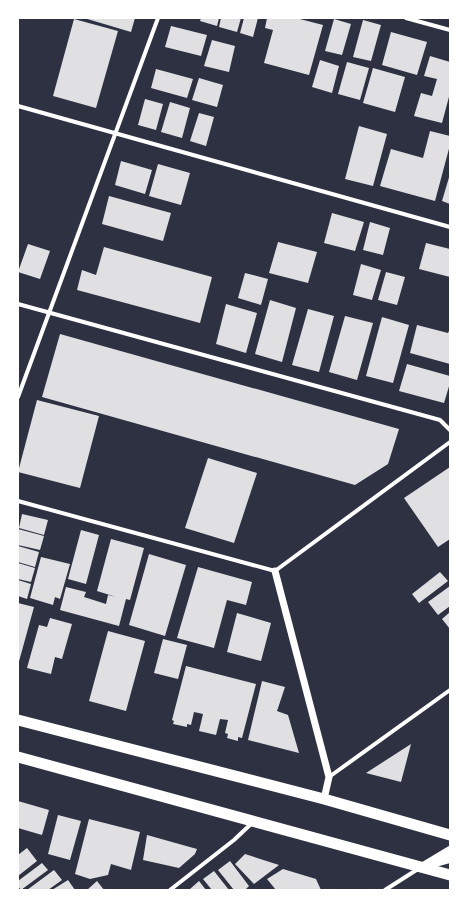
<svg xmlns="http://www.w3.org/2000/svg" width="468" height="908" font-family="Rubik,sans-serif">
  <rect width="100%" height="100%" fill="#2d3142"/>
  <path fill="#e0e0e3" d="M84 18H135L131 32Z
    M201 18H219L217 26 200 21Z
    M221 18H241L237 32 219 27Z
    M244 18H258L253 37 240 33Z
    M267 18H296L323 25 309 75 264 63 273 30 265 28Z
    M74 19 118 31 96 108 53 96Z
    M334 19 351 24 342 55 325 51Z
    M363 20 381 25 371 61 353 57Z
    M171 26 207 35 201 56 165 47Z
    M391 32 427 42 417 75 382 65Z
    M212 40 235 46 229 72 204 66Z
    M430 56 450 62V93L442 123 414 116 421 93 432 96 437 79 424 76Z
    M320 60 339 66 332 93 312 87Z
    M347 62 369 68 360 100 338 94Z
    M373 68 405 77 395 112 363 103Z
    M156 69 193 79 187 98 151 88Z
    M199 78 223 85 217 107 192 100Z
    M145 99 163 104 156 130 138 125Z
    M170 102 190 108 182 138 161 132Z
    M199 113 214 117 206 146 190 141Z
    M359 126 387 134 373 186 345 179Z
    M430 131 450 136V145L435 201 380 186 391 149 423 158Z
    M121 161 152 170 145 194 115 185Z
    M158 164 190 173 181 205 149 196Z
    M450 174V204L442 201Z
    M109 196 171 213 163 241 102 224Z
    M332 213 364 222 355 251 324 243Z
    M370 222 390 228 383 255 363 250Z
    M278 242 317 252 308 283 269 273Z
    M426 243 450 249V277L419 269Z
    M28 244 50 251 40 279 18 272Z
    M104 247 212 277 200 323 77 290 82 270 96 275Z
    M361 264 381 270 372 300 353 295Z
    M386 272 405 277 397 305 378 300Z
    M245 273 268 279 261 305 238 298Z
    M270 300 296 308 282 362 255 354Z
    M226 304 257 313 246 353 216 344Z
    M308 309 334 316 319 372 292 365Z
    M345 316 373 323 357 380 329 372Z
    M382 317 409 325 393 383 366 376Z
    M417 325 448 333 450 329V364L410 353Z
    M60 334 399 429 388 464 355 485 42 397Z
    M407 364 450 376V383L444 403 399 391Z
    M37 400 99 416 80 488 18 472Z
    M208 458 257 473 234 543 185 528Z
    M450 467V539L438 547 404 498Z
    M22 514 48 520 44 535 19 528Z
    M18 529 44 536 40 550 18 545Z
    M81 530 99 535 86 584 68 579Z
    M111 539 144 548 130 600 126 599 119 626 60 610 66 587 86 592 84 597 106 604 108 595 116 597 97 591Z
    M18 546 39 552 35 567 18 562Z
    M149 554 186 565 165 636 129 625Z
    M41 557 70 564 60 599 55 597 53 605 30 598Z
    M18 563 35 568 31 582 18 579Z
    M198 567 252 582 246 605 227 600 214 648 177 638Z
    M440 572 448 581 419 603 412 594Z
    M18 580 31 584 27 599 18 596Z
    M450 586V606L438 615 428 602Z
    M18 603 34 607 18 665Z
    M450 612V629L442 619Z
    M237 613 271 623 261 661 227 652Z
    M50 618 72 624 62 659 55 657 51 674 27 668 39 625 47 627Z
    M108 631 145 641 126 711 89 701Z
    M163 639 187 645 178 679 154 673Z
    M186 666 256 684 242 738 238 737V741L227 738 228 734 225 733 228 720 220 719 216 735 199 731 203 714 194 712 191 725 187 724V727L173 724 174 721 172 720Z
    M262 681 285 687 277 711 288 715 299 753 248 740Z
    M411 744 401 782 366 773Z
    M18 801 49 810 42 835 18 828Z
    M58 815 81 821 70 860 48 854Z
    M89 819 140 832 131 870 111 864 108 875 90 879 75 874Z
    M147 835 197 849 195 854 179 868 143 860Z
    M27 848 37 861 18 876V855Z
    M245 854 279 865 254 884 235 864Z
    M230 861 249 886 245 890H234L218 870Z
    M42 863 48 870 21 890 18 886V881Z
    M283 869 316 879 321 890H276L267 879Z
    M54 870 62 880 48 890H27Z
    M214 871 229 890H212L203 879Z
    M68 880 75 890H52Z
    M97 881 104 890H87Z
    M199 881 206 890H191L190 889Z"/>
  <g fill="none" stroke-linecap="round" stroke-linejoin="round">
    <path stroke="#fff" stroke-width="4" d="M406 18 450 30
      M18 106 450 227
      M18 304 440 420 450 430
      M18 397 158 18
      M18 501 275 571 450 442
      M329 777 450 690
      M170 890 234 840 252 823
      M385 890 418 869"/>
    <path stroke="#fff" stroke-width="7" d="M275 571 329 777 324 799"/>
    <path stroke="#fff" stroke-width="8" d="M432 864 450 859
      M420 868 450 850"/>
    <path stroke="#fff" stroke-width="11" d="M18 720 324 799 450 835
      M18 757 450 875"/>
  </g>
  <rect width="468" height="908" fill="none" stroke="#ffffff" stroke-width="38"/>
</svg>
